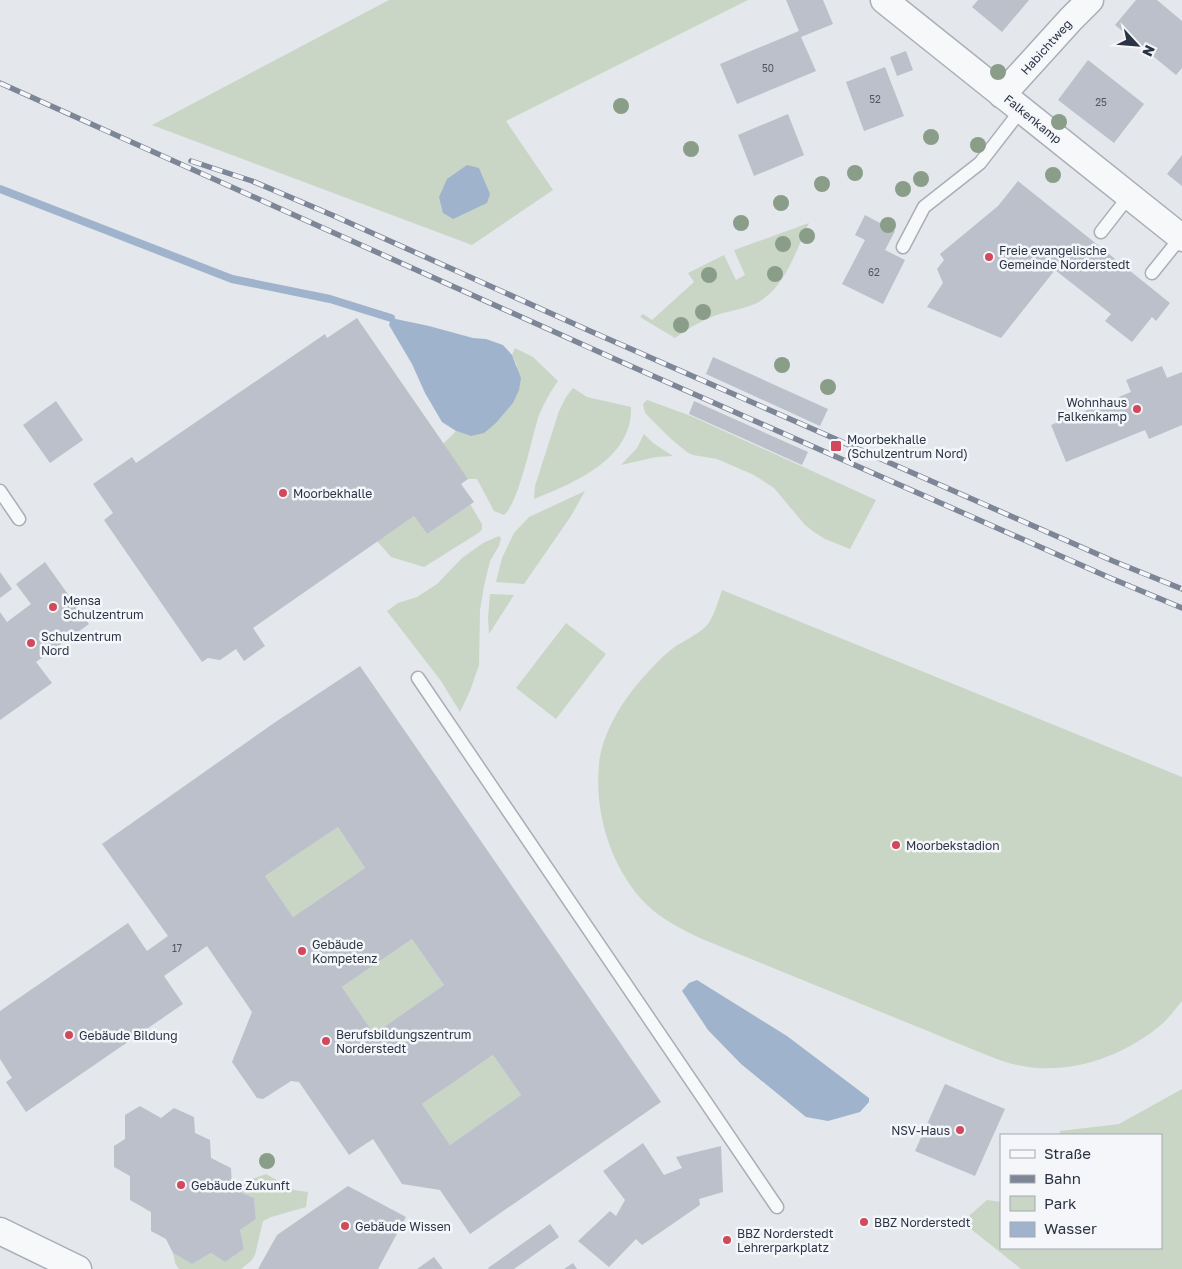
<svg xmlns="http://www.w3.org/2000/svg" width="1182" height="1269" font-family="'Golos Text',sans-serif">
  <rect width="100%" height="100%" fill="#e4e7ec"/>
  <path fill="#c9d6c5" d="M389 0H748L506 121 553 190 472 245 152 125Z
    M809 223C796 250 786 287 757 303 746 308 735 310 723 313 706 318 690 327 675 338L640 317 643 314 652 320 694 282 688 273 724 255 736 280 745 275 734 250Z
    M515 348 533 357 558 381C550 392 544 403 539 415 532 436 519 503 504 515L494 511 477 479H468L443 444 456 431 471 436 496 423 513 403 517 365 512 355Z
    M573 388 587 397 631 407C633 459 574 483 534 499L535 486 559 411 566 397Z
    M647 400 691 416 876 500 850 549 825 539 814 532 805 525 774 488 754 475 717 459 693 455 687 452 671 439 645 413 643 404Z
    M644 434 653 443 673 456 656 457 621 465 637 448Z
    M585 491 571 516 524 584 496 582 502 558 514 533 529 517Z
    M470 504 482 524V529L480 532 424 567 391 557 377 541 414 516 427 534Z
    M499 536 501 538 499 546 490 561 484 586 480 610 479 665 470 691 460 712 441 681 387 611 398 603 417 597 437 584 462 558 483 543Z
    M722 590 1182 777V1001C1175 1009 1169 1018 1162 1024 1128 1053 1082 1071 1037 1068 1020 1067 1004 1062 989 1056L702 939C683 930 663 920 647 905 612 870 594 815 599 765 601 738 618 708 635 687 646 674 659 659 672 649 681 642 701 633 707 625 713 619 719 599 722 590Z
    M490 594 514 595 489 634 488 618Z
    M566 623 606 654 556 719 516 688Z
    M338 827 365 868 293 917 265 876Z
    M412 939 444 985 374 1034 342 987Z
    M493 1055 521 1095 450 1145 422 1104Z
    M1182 1089V1269H1021L962 1222 987 1200 1001 1202V1248H1161V1135H1059L1060 1131 1119 1124Z
    M266 1174 294 1190 308 1192 306 1207 271 1217 263 1221 255 1255 251 1261 241 1269H179L175 1263 173 1253 192 1264 211 1253 225 1262 244 1249 240 1230 256 1219 254 1198 239 1191 246 1181Z"/>
  <path fill="#9fb4cc" d="M467 165 479 168 490 194 487 203 453 219 443 213 439 197 447 179Z
    M391 318 429 326 473 338 486 339 503 345 512 355 521 378 519 390 513 403 496 423 484 433 471 436 456 431 442 422 425 393 412 364 389 325Z
    M697 980 787 1036 869 1098V1102L860 1112 828 1121 806 1117 741 1064 708 1030 682 991 689 983Z"/>
  <g fill="none" stroke-linecap="round" stroke-linejoin="round">
    <path stroke="#9fb4cc" stroke-width="8" d="M0 189 232 279 330 299 391 318"/>
  </g>
  <path fill="#bbc0ca" fill-rule="evenodd" d="M786 0H823L833 24 801 37 816 71 737 104 720 64 799 31Z
    M978 0H1029L1002 32 972 7Z
    M1136 0H1157L1182 21V68L1176 75 1115 25Z
    M906 51 913 70 897 76 890 57Z
    M1088 60 1144 104 1114 143 1058 100Z
    M885 67 904 116 864 131 846 82Z
    M788 114 804 155 754 176 738 135Z
    M1182 155V186L1167 174Z
    M1018 181 1170 303 1156 321 1152 317 1132 342 1105 321 1111 314 1055 270 1001 338 927 307 943 283 937 269 944 260 940 254 998 206Z
    M865 215 895 231 885 250 905 260 883 304 842 284 865 240 855 235Z
    M357 318 468 479 461 484 474 502 427 534 414 516 253 628 265 646 244 661 236 649 220 660 208 658 202 662 104 520 113 513 93 484 132 457 136 463 325 334 327 338Z
    M713 357 828 409 820 426 706 374Z
    M1162 366 1167 378 1182 372V425L1149 439 1145 430 1066 462 1051 425 1131 392 1126 380Z
    M56 401 83 440 50 463 23 425Z
    M694 401 808 452 802 465 689 414Z
    M45 562 89 624 36 662 52 683 0 720V612L7 622 31 604 16 584Z
    M0 572 12 589 0 598Z
    M360 666 661 1102 470 1234 440 1190 402 1184 373 1139 349 1155 299 1082 291 1081 263 1099 257 1098 232 1062 252 1012 207 946 164 976 183 1004 26 1112 6 1082 12 1078 0 1059V1011L128 923 147 951 168 936 102 844 274 723ZM338 827 365 868 293 917 265 876ZM412 939 444 985 374 1034 342 987ZM493 1055 521 1095 450 1145 422 1104Z
    M945 1084 1005 1109 975 1176 915 1151Z
    M140 1106 161 1118 174 1108 194 1117 195 1133 210 1140 211 1158 231 1168 232 1188 254 1198 256 1219 240 1230 244 1249 225 1262 211 1253 192 1264 173 1253 166 1239 151 1231V1212L130 1200V1176L114 1167V1146L125 1139V1115Z
    M643 1143 664 1175 682 1168 676 1157 721 1146 723 1192 699 1199 700 1205 642 1245 636 1239 609 1267 578 1241 610 1211 616 1216 625 1200 603 1171Z
    M348 1186 406 1217 378 1269H258L277 1235Z
    M550 1224 559 1237 514 1269H489L488 1268Z
    M434 1257 443 1269H417Z
    M573 1263 577 1269H564Z"/>
  <g fill="none" stroke-linecap="round" stroke-linejoin="round">
    <g stroke="#a9aeb7" stroke-width="15">
      <path id="lane" d="M1101 232 1129 196
        M903 247 924 207 980 163 1021 110
        M1152 273 1181 237
        M0 491 19 519
        M418 678 777 1207"/>
    </g>
    <g stroke="#a9aeb7" stroke-width="29">
      <path id="street" d="M884 0 1182 238
        M1002 95 1071 19 1090 0
        M0 1231 78 1269"/>
    </g>
    <use href="#lane" stroke="#f7f8fa" stroke-width="12"/>
    <use href="#street" stroke="#f7f8fa" stroke-width="26"/>
    <g stroke="#7d8696" stroke-width="5.5">
      <path id="rail" d="M0 83 617 360 1108 577 1182 608
        M191 161 252 181 332 215 590 331 1113 561 1182 589"/>
    </g>
    <use href="#rail" stroke="#f4f6f9" stroke-width="4" stroke-dasharray="11" stroke-linecap="butt"/>
  </g>
  <g fill="#899d89">
    <circle cx="998" cy="72" r="8"/>
    <circle cx="621" cy="106" r="8"/>
    <circle cx="1059" cy="122" r="8"/>
    <circle cx="931" cy="137" r="8"/>
    <circle cx="978" cy="145" r="8"/>
    <circle cx="691" cy="149" r="8"/>
    <circle cx="855" cy="173" r="8"/>
    <circle cx="1053" cy="175" r="8"/>
    <circle cx="921" cy="179" r="8"/>
    <circle cx="822" cy="184" r="8"/>
    <circle cx="903" cy="189" r="8"/>
    <circle cx="781" cy="203" r="8"/>
    <circle cx="741" cy="223" r="8"/>
    <circle cx="888" cy="225" r="8"/>
    <circle cx="807" cy="236" r="8"/>
    <circle cx="783" cy="244" r="8"/>
    <circle cx="775" cy="274" r="8"/>
    <circle cx="709" cy="275" r="8"/>
    <circle cx="703" cy="312" r="8"/>
    <circle cx="681" cy="325" r="8"/>
    <circle cx="782" cy="365" r="8"/>
    <circle cx="828" cy="387" r="8"/>
    <circle cx="267" cy="1161" r="8"/>
  </g>
  <g fill="#d1495b" stroke="#f4f6f9" stroke-width="2">
    <circle cx="989" cy="257" r="5"/>
    <circle cx="1137" cy="409" r="5"/>
    <rect x="830" y="440" width="12" height="12" rx="2.5"/>
    <circle cx="283" cy="493" r="5"/>
    <circle cx="53" cy="607" r="5"/>
    <circle cx="31" cy="643" r="5"/>
    <circle cx="896" cy="845" r="5"/>
    <circle cx="302" cy="951" r="5"/>
    <circle cx="69" cy="1035" r="5"/>
    <circle cx="326" cy="1041" r="5"/>
    <circle cx="960" cy="1130" r="5"/>
    <circle cx="181" cy="1185" r="5"/>
    <circle cx="864" cy="1222" r="5"/>
    <circle cx="345" cy="1226" r="5"/>
    <circle cx="727" cy="1240" r="5"/>
  </g>
  <g text-anchor="middle" dominant-baseline="central" stroke-width="5" stroke-linejoin="round" paint-order="stroke">
    <g font-size="10" fill="#4f5766">
      <text x="768" y="68">50</text>
      <text x="875" y="99">52</text>
      <text x="1101" y="102">25</text>
      <text x="874" y="272">62</text>
      <text x="177" y="948">17</text>
    </g>
    <g font-size="12" fill="#2b3445" stroke="#f4f6f9">
      <text transform="translate(1046 47) rotate(-48)">Habichtweg</text>
      <text transform="translate(1033 119) rotate(39)">Falkenkamp</text>
    </g>
    <g font-size="12" fill="#2b3445" stroke="#f4f6f9" text-anchor="start">
      <text x="999" y="250">Freie evangelische<tspan x="999" dy="14">Gemeinde Norderstedt</tspan></text>
      <text x="1127" y="402" text-anchor="end">Wohnhaus<tspan x="1127" dy="14">Falkenkamp</tspan></text>
      <text x="847" y="439">Moorbekhalle<tspan x="847" dy="14">(Schulzentrum Nord)</tspan></text>
      <text x="293" y="493">Moorbekhalle</text>
      <text x="63" y="600">Mensa<tspan x="63" dy="14">Schulzentrum</tspan></text>
      <text x="41" y="636">Schulzentrum<tspan x="41" dy="14">Nord</tspan></text>
      <text x="906" y="845">Moorbekstadion</text>
      <text x="312" y="944">Gebäude<tspan x="312" dy="14">Kompetenz</tspan></text>
      <text x="336" y="1034">Berufsbildungszentrum<tspan x="336" dy="14">Norderstedt</tspan></text>
      <text x="79" y="1035">Gebäude Bildung</text>
      <text x="950" y="1130" text-anchor="end">NSV-Haus</text>
      <text x="191" y="1185">Gebäude Zukunft</text>
      <text x="874" y="1222">BBZ Norderstedt</text>
      <text x="355" y="1226">Gebäude Wissen</text>
      <text x="737" y="1233">BBZ Norderstedt<tspan x="737" dy="14">Lehrerparkplatz</tspan></text>
    </g>
  </g>
  <rect x="1000" y="1134" width="162" height="115" fill="#f4f6f9" stroke="#a4a8b1"/>
  <rect x="1010" y="1150" width="25" height="8" fill="#f7f8fa" stroke="#a4a8b1"/>
  <text x="1044" y="1159" font-size="15" fill="#2b3445">Straße</text>
  <rect x="1010" y="1175" width="25" height="8" fill="#7d8696" stroke="#a4a8b1"/>
  <text x="1044" y="1184" font-size="15" fill="#2b3445">Bahn</text>
  <rect x="1010" y="1196" width="25" height="15" fill="#c9d6c5" stroke="#a4a8b1"/>
  <text x="1044" y="1209" font-size="15" fill="#2b3445">Park</text>
  <rect x="1010" y="1222" width="25" height="15" fill="#9fb4cc" stroke="#a4a8b1"/>
  <text x="1044" y="1234" font-size="15" fill="#2b3445">Wasser</text>
  <g transform="translate(1137 45) rotate(116)" stroke="#f4f6f9" stroke-width="4" paint-order="stroke">
  <path d="M0-4L9 19L0 12L-9 19Z" fill="#2b3445"/>
  <text y="-8" font-size="14" font-weight="bold" text-anchor="middle" fill="#2b3445">N</text>
  </g>
</svg>
